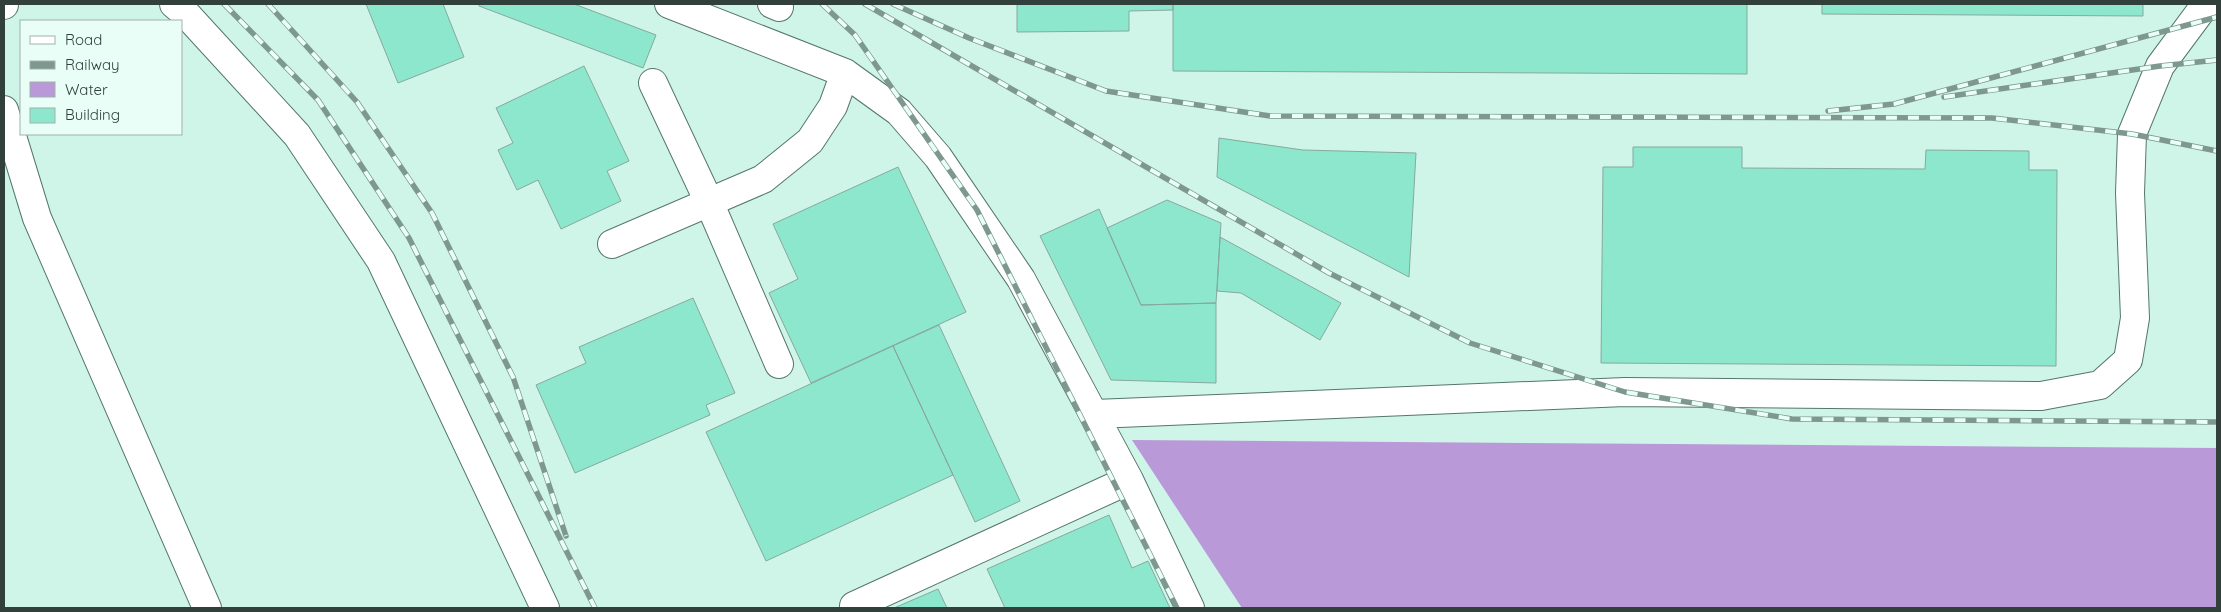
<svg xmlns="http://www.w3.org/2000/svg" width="2221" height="612" font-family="Quicksand,sans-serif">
  <rect width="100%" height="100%" fill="#cff5e8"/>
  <path fill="#b999d8" d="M1132 440 2217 448V608H1242Z"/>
  <path fill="#8de7cc" stroke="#85a99d" d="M366 4H443L464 57 398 83Z
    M479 4H574L656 35 643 68 479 6Z
    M1017 4H1173V10L1129 11V31L1017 32Z
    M1173 4H1747V74L1173 71Z
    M1822 4H2143V16L1822 14Z
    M584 66 629 161 607 171 621 201 561 229 538 180 517 190 498 150 513 143 496 108Z
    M1219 138 1303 150 1416 153 1409 277 1217 177Z
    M1633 147H1742V168L1925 169 1926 150 2029 151V170H2057L2056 366 1601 363 1603 167H1633Z
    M898 167 966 312 811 383 769 293 798 279 773 224Z
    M1167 200 1221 223 1216 303 1141 305 1107 228Z
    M1099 209 1141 305 1216 303V383L1111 380 1040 236Z
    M1220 237 1341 303 1320 340 1241 293 1217 291Z
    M693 298 735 393 706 405 710 415 575 473 536 385 586 363 579 347Z
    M939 325 1020 501 975 522 893 346Z
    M893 346 953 475 766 561 706 432Z
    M1109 515 1132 568 1148 561 1170 608H1005L987 569Z
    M938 589 947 608H894Z"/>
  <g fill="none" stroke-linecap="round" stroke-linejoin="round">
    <g stroke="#54766b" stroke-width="30">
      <path id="minor" d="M174 4 187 15 297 135 381 261 545 608
        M669 4 845 73 899 112 938 157 1021 279 1129 480 1190 608
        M772 4 779 7
        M4 5V4
        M653 83 709 202 779 364
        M4 110 37 218 207 608
        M612 244 763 179 810 141 833 106 845 73
        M1095 414 1625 392 2041 396 2100 385 2128 360 2135 318 2130 193 2132 134 2160 66 2206 4
        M854 606 1129 480"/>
    </g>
    <use href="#minor" stroke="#fff" stroke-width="28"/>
    <g stroke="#7e988f" stroke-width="5.5">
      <path id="rail" d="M224 4 318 100 409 238 595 608
        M268 4 357 102 432 213 513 377 566 536
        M822 4 855 35 977 210 1177 608
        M865 4 1329 273 1470 343 1625 392 1792 419 2217 422
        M893 4 969 38 1106 91 1270 116 1992 118 2132 134 2217 151
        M1944 97 2160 66 2217 60
        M1828 111 1894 104 2217 17"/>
    </g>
    <use href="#rail" stroke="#e8fef6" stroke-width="4" stroke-dasharray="11" stroke-linecap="butt"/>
  </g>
  <rect width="2221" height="612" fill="none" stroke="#31403b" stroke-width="10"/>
  <rect x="20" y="20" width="162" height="115" fill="#e8fef6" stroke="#9fb2ab"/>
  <rect x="30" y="36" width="25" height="8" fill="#ffffff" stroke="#9fb2ab"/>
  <text x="65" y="45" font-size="15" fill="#31403b">Road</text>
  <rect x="30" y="61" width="25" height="8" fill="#7e988f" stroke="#9fb2ab"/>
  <text x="65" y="70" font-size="15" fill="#31403b">Railway</text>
  <rect x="30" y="82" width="25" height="15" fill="#b999d8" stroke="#9fb2ab"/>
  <text x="65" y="95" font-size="15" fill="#31403b">Water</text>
  <rect x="30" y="108" width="25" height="15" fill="#8de7cc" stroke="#9fb2ab"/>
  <text x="65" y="120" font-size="15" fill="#31403b">Building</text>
</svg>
